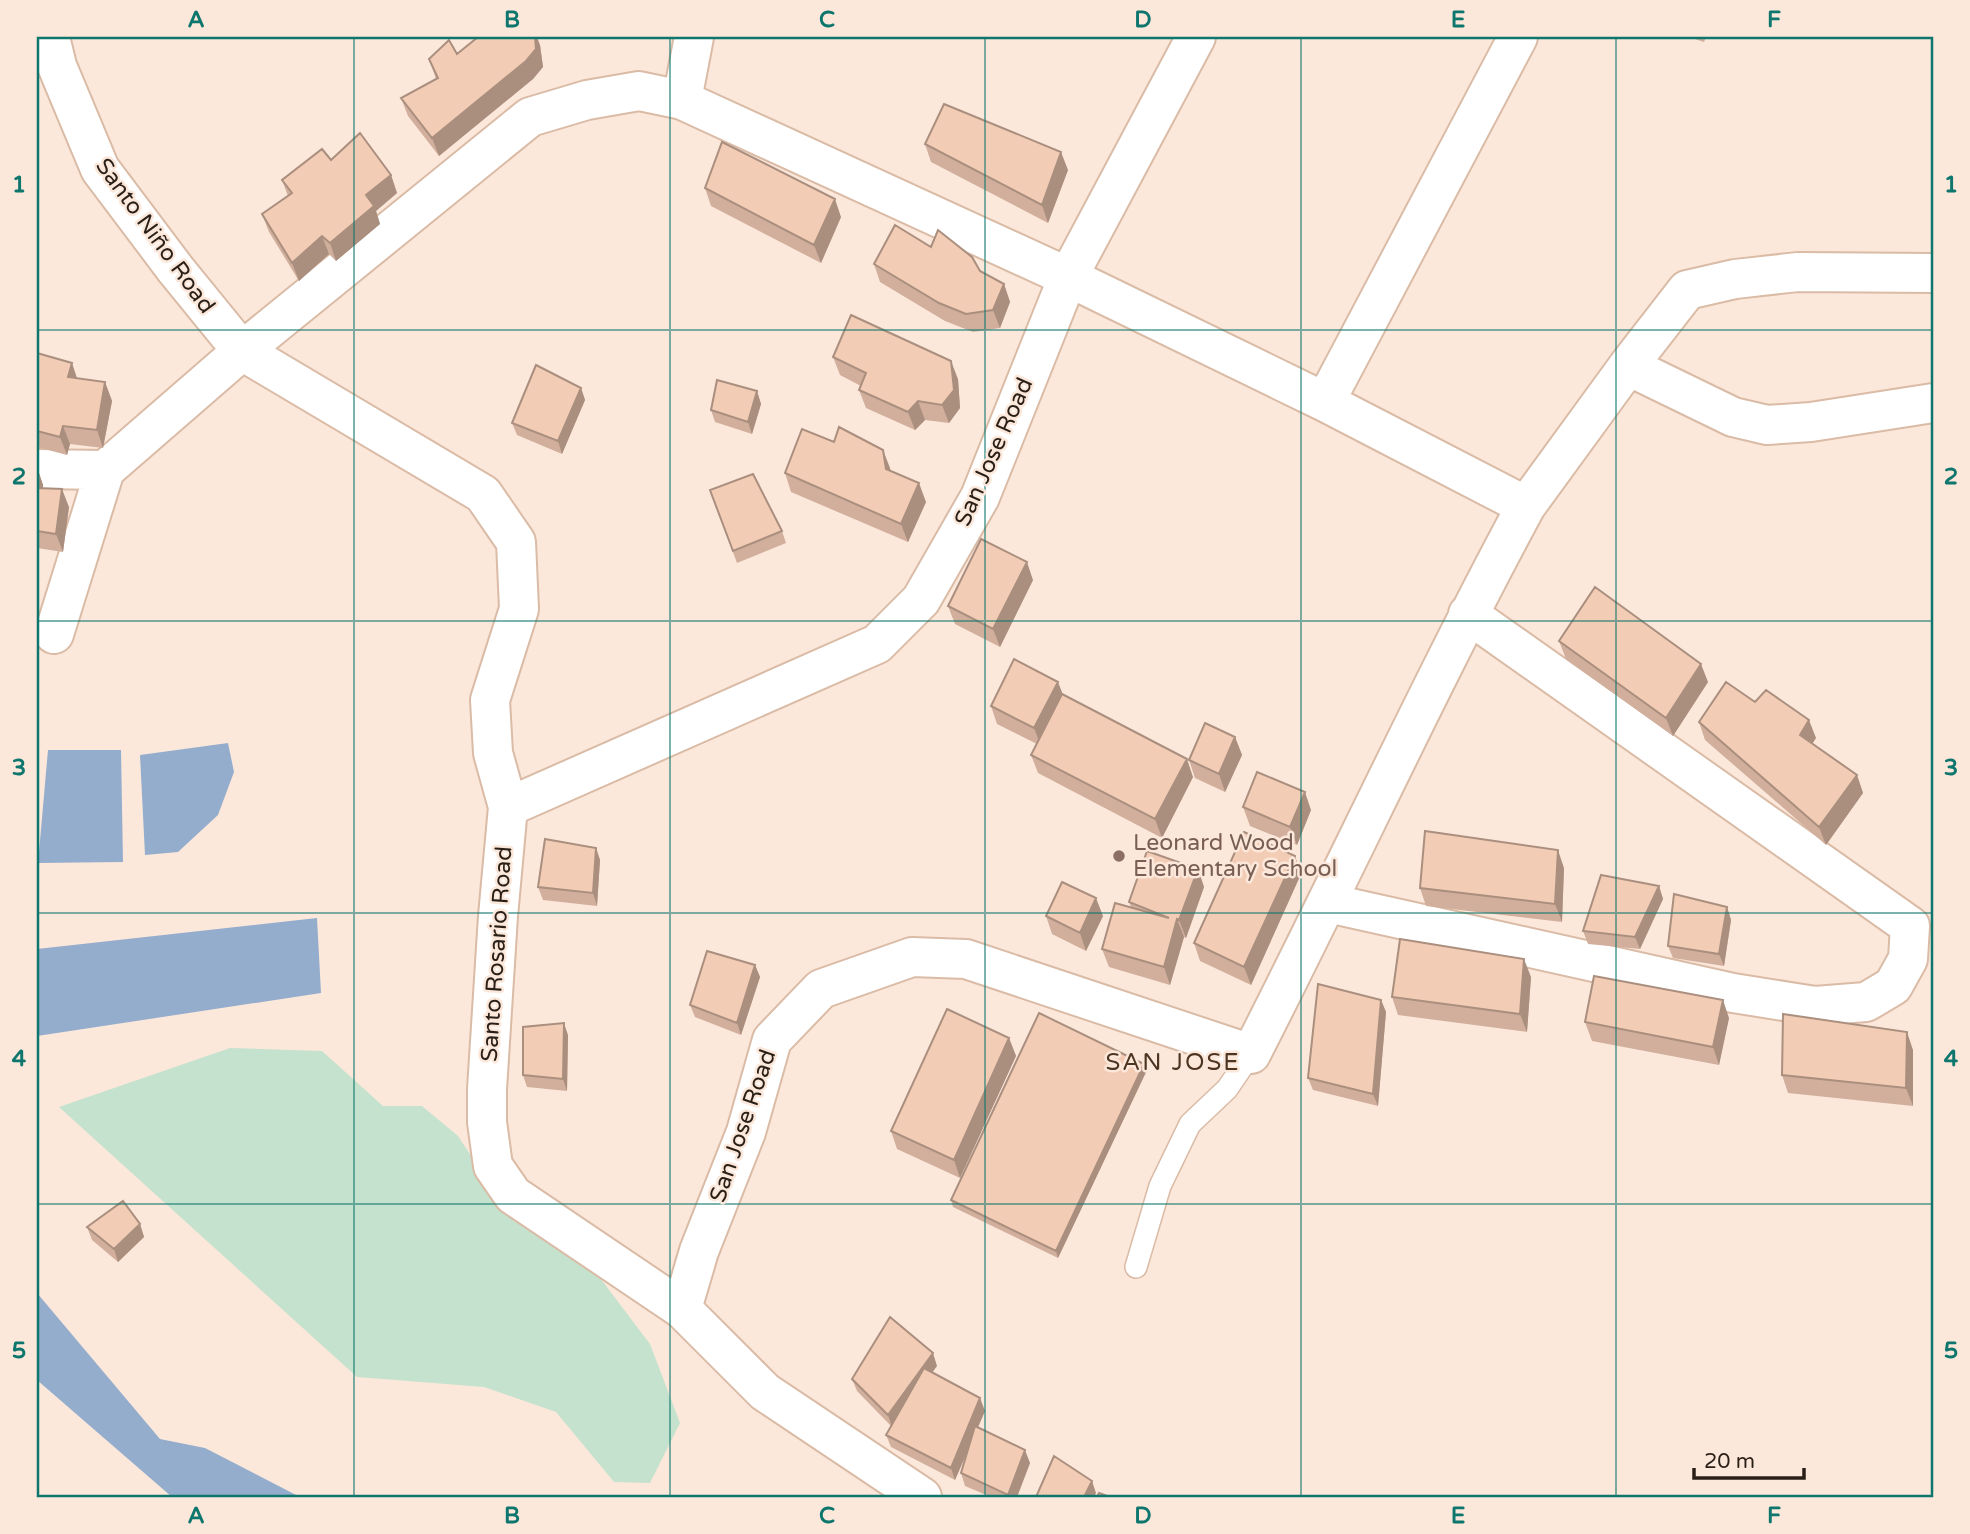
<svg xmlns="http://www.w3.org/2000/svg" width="1970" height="1534" font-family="'Varela Round',sans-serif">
  <rect width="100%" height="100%" fill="#fce8db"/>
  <path fill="#c4e2cd" d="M230 1048 322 1051 383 1106H422L458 1136 515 1222 554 1234 585 1258 650 1344 680 1423 650 1483 614 1482 556 1412 484 1387 357 1377 59 1107Z"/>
  <path fill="#94adcd" d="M228 743 234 772 218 815 178 852 145 855 140 755Z
    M48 750H121L123 862 38 863Z
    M317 918 321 993 37 1036V949Z
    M37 1293 160 1439 205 1448 300 1497H172L37 1380Z"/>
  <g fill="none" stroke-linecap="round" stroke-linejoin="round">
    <g stroke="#dabba6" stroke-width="24">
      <path id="lane" d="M1136 1267 1160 1186 1190 1124 1227 1089 1251 1054"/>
    </g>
    <g stroke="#dabba6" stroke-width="42">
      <path id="street" d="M50 37 57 66 100 169 176 270 242 351 483 494 516 542 519 609 490 700 493 753 508 807 498 916 487 1089V1122L493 1166 513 1195 682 1309 765 1392 922 1497
        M682 100 694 37
        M1628 366 1733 417 1767 425 1811 422 1933 403
        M1325 402 1518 37
        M37 469 105 470
        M54 634 105 470 242 351 530 117 587 100 639 91 682 100 1068 277 1325 402 1526 506 1628 366 1687 290 1735 279 1798 272 1933 273
        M508 807 877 644 921 600 980 497 1068 277 1196 37
        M1328 903 1733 993 1815 1006 1866 1002 1893 986 1908 959 1910 926 1468 614
        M682 1309 699 1251 746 1132 772 1040 821 989 912 957 966 959 1251 1054C1344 872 1429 686 1526 506"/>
    </g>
    <use href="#lane" stroke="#fff" stroke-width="21"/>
    <use href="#street" stroke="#fff" stroke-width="38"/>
  </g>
  <path fill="#d1af9c" d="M1689 37H1706L1704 42Z
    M540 45 543 67 533 79 439 156 408 116 401 98 436 79 429 59 457 54Z
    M925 144 1068 170 1048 223 931 162Z
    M331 160 391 175 397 193 376 211 380 224 336 261 329 254 299 281 269 232 262 214 288 196 282 180Z
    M705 188 841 217 821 263 711 206Z
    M931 247 1004 284 1010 302 1000 328 973 332 945 321 880 282 874 264Z
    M37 354 77 378 105 382 112 401 103 448 70 444 67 455 37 447Z
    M833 357 958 379 960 408 949 423 925 420 915 430 866 408 859 390 861 386 840 375Z
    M581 388 585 400 562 454 517 435 512 423Z
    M757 391 761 404 752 434 715 422 711 410Z
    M37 467 43 485V488L69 507 63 552 37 548Z
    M890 468V471L926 502 908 542 791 492 785 473Z
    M710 490 782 531 786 543 737 563Z
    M1033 580 1000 647 955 624 948 606Z
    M1559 641 1708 682 1673 736 1566 659Z
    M1062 694 1193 777 1162 838 1038 773 1031 755 1037 744 997 724 991 706Z
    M1755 702 1816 738 1812 744 1857 775 1863 793 1826 845 1705 740 1699 722Z
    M1235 737 1242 755 1225 792 1195 778 1189 760Z
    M1243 807 1311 810 1297 845 1250 826Z
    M596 848 600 860 597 906 543 900 538 887Z
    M1564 868 1562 922 1426 906 1420 888Z
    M1198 869 1204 887 1186 938 1184 937 1170 985 1109 967 1102 949 1131 907 1129 902Z
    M1301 874 1251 985 1200 961 1194 943Z
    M1659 886 1663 899 1640 949 1588 944 1583 931Z
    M1727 907 1731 920 1724 966 1673 958 1668 946Z
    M1046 916H1103L1086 951 1052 934Z
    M755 965 760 977 741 1035 695 1017 690 1005Z
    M1531 977 1527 1032 1398 1015 1392 997Z
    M1381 1000 1386 1012 1378 1106 1313 1090 1308 1078Z
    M1729 1018 1719 1065 1592 1041 1585 1022Z
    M568 1035 567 1091 527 1087 523 1075Z
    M1009 1038 1016 1056 960 1178 897 1149 891 1131Z
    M1913 1050V1106L1788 1093 1782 1075Z
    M1144 1064 1147 1070 1058 1258 953 1207 951 1200Z
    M140 1224 144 1237 118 1262 92 1240 87 1227Z
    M937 1366 932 1372 985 1411 978 1427 1030 1463 1017 1497H991L965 1486 961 1473 967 1452 955 1480 891 1447 886 1435 891 1426 857 1391 852 1379Z"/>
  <path fill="#aa8f7f" d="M535 37H537L540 45 543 67 533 79 439 156 432 138Z
    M1061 152 1068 170 1048 223 1042 205Z
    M391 175 397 193 376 211 380 224 336 261 330 243 366 195Z
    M835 199 841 217 821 263 814 245Z
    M322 236 329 254 299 281 292 263Z
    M1004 284 1010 302 1000 328 993 310Z
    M951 361 958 379 960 408 949 423 942 405Z
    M72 363 78 381 68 377Z
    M105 382 112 401 103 448 97 430Z
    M581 388 585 400 562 454 558 441Z
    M757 391 761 404 752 434 748 422Z
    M918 401 925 420 915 430 908 412Z
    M63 426 70 444 67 455 60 437Z
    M883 450 890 468 893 487 886 469Z
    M37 467 43 485 41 506 37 494Z
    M919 483 926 502 908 542 901 524Z
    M62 489 69 507 63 552 56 534Z
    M1027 562 1033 580 1000 647 993 629Z
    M1701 664 1708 682 1673 736 1666 718Z
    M1058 682 1065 700 1041 746 1034 728Z
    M1809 720 1816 738 1806 753 1800 735Z
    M1235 737 1242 755 1225 792 1219 774Z
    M1187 759 1193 777 1162 838 1155 819Z
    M1857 775 1863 793 1826 845 1819 827Z
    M1305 792 1311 810 1297 845 1290 827Z
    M596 848 600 860 597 906 593 893Z
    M1558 850 1564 868 1562 922 1555 904Z
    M1295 856 1301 874 1251 985 1244 967Z
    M1198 869 1204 887 1186 938 1179 920Z
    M1659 886 1663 899 1640 949 1635 937Z
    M1096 898 1103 916 1086 951 1080 933Z
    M1727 907 1731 920 1724 966 1719 954Z
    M1177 919 1184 937 1170 985 1164 967Z
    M1524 959 1531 977 1527 1032 1520 1014Z
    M755 965 760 977 741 1035 737 1023Z
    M1381 1000 1386 1012 1378 1106 1373 1094Z
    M1723 1000 1729 1018 1719 1065 1713 1047Z
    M564 1023 568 1035 567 1091 563 1079Z
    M1907 1032 1913 1050V1106L1906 1088Z
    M1009 1038 1016 1056 960 1178 954 1160Z
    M1144 1064 1147 1070 1058 1258 1056 1251Z
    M140 1224 144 1237 118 1262 114 1249Z
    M933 1353 937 1366 892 1427 888 1415Z
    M980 1398 985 1411 955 1480 951 1468Z
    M1025 1450 1030 1463 1017 1497H1009L1008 1495Z
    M1092 1481 1096 1493 1094 1497H1084Z"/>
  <path fill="#f3ccb5" stroke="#aa8f7f" stroke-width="2" d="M478 37H535L536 49 526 61 432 138 401 98 438 78 429 59 449 40 457 54Z
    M944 104 1061 152 1042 205 925 144Z
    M360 133 391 175 366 195 374 206 330 243 322 236 292 263 262 214 292 193 282 180 322 149 331 160Z
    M722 142 835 199 814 245 705 188Z
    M895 225 931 247 938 230 972 257 980 271 1004 284 993 310 966 314 939 303 874 264Z
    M851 315 951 361 954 390 942 405 918 401 908 412 859 390 866 373 833 357Z
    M37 353 72 363 68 377 105 382 97 430 63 426 60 437 37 431Z
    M536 365 581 388 558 441 512 423Z
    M717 380 757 391 748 422 711 410Z
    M839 427 883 450 886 469 919 483 901 524 785 473 802 429 834 442Z
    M753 474 782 531 733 551 710 490Z
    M37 488 62 489 56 534 37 531Z
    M981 539 1027 562 993 629 948 606Z
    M1595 587 1701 664 1666 718 1559 641Z
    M1014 659 1058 682 1034 728 991 706Z
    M1726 682 1755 702 1766 690 1809 720 1800 735 1857 775 1819 827 1699 722Z
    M1062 694 1187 759 1155 819 1031 755Z
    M1205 723 1235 737 1219 774 1189 760Z
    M1257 772 1305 792 1290 827 1243 807Z
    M1425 831 1558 850 1555 904 1420 888Z
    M1244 832 1295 856 1244 967 1194 943Z
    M545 839 596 848 593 893 538 887Z
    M1147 851 1198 869 1179 920 1177 919 1164 967 1102 949 1115 903 1169 918 1129 902Z
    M1601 875 1659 886 1635 937 1583 931Z
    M1062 882 1096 898 1080 933 1046 916Z
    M1674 894 1727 907 1719 954 1668 946Z
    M1400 939 1524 959 1520 1014 1392 997Z
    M707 951 755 965 737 1023 690 1005Z
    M1594 976 1723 1000 1713 1047 1585 1022Z
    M1318 984 1381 1000 1373 1094 1308 1078Z
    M947 1009 1009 1038 954 1160 891 1131Z
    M1039 1013 1144 1064 1056 1251 951 1200Z
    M1783 1014 1907 1032 1906 1088 1782 1075Z
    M564 1023 563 1079 523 1075V1027Z
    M123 1201 140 1224 114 1249 87 1227Z
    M890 1317 933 1353 888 1415 852 1379Z
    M924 1368 980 1398 951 1468 886 1435Z
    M975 1426 1025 1450 1008 1495 961 1473Z
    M1054 1456 1092 1481 1084 1497H1036Z
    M1099 1493 1110 1497H1097Z"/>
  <path fill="none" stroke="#0f766e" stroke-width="2" stroke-opacity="0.55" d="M354 37V1497M670 37V1497M985 37V1497M1301 37V1497M1616 37V1497M37 330H1933M37 621H1933M37 913H1933M37 1204H1933"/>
  <circle fill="#8d6e63" stroke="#fce8db" stroke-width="2.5" cx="1119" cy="856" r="7"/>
  <g text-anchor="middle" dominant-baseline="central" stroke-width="5" stroke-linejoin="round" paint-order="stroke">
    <g font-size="23" fill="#2a1f17" stroke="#fce8db">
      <text transform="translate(155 236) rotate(54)">Santo Niño Road</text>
      <text transform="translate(994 452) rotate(-66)">San Jose Road</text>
      <text transform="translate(497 954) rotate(-86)">Santo Rosario Road</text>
      <text transform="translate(743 1126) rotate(-71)">San Jose Road</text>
    </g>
    <g font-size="23" fill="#785e54" stroke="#fce8db" text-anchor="start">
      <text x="1133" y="843">Leonard Wood<tspan x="1133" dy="26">Elementary School</tspan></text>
    </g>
    <g font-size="24" letter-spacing="2" fill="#4d3522" stroke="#fce8db">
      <text x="1173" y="1062">SAN JOSE</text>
    </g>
  </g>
  <rect width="1970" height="1534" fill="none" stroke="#fce8db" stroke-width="77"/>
  <path d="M1694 1468v10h110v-10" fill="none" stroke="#2a1f17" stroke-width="3.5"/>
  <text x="1704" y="1468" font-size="21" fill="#2a1f17" stroke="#fce8db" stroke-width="5" paint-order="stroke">20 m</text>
  <rect x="38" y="38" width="1894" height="1458" fill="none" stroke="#0f766e" stroke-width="2.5"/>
  <g font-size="23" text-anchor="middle" font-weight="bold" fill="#0f766e">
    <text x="196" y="27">A</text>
    <text x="512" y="27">B</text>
    <text x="827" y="27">C</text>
    <text x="1143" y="27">D</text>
    <text x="1458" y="27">E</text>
    <text x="1774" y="27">F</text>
    <text x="19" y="192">1</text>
    <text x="1951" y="192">1</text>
    <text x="19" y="484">2</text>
    <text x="1951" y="484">2</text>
    <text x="19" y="775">3</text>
    <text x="1951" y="775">3</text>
    <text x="19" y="1066">4</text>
    <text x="1951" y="1066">4</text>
    <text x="19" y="1358">5</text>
    <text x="1951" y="1358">5</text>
    <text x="196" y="1523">A</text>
    <text x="512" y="1523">B</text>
    <text x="827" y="1523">C</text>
    <text x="1143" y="1523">D</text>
    <text x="1458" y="1523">E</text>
    <text x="1774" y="1523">F</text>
  </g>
</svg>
